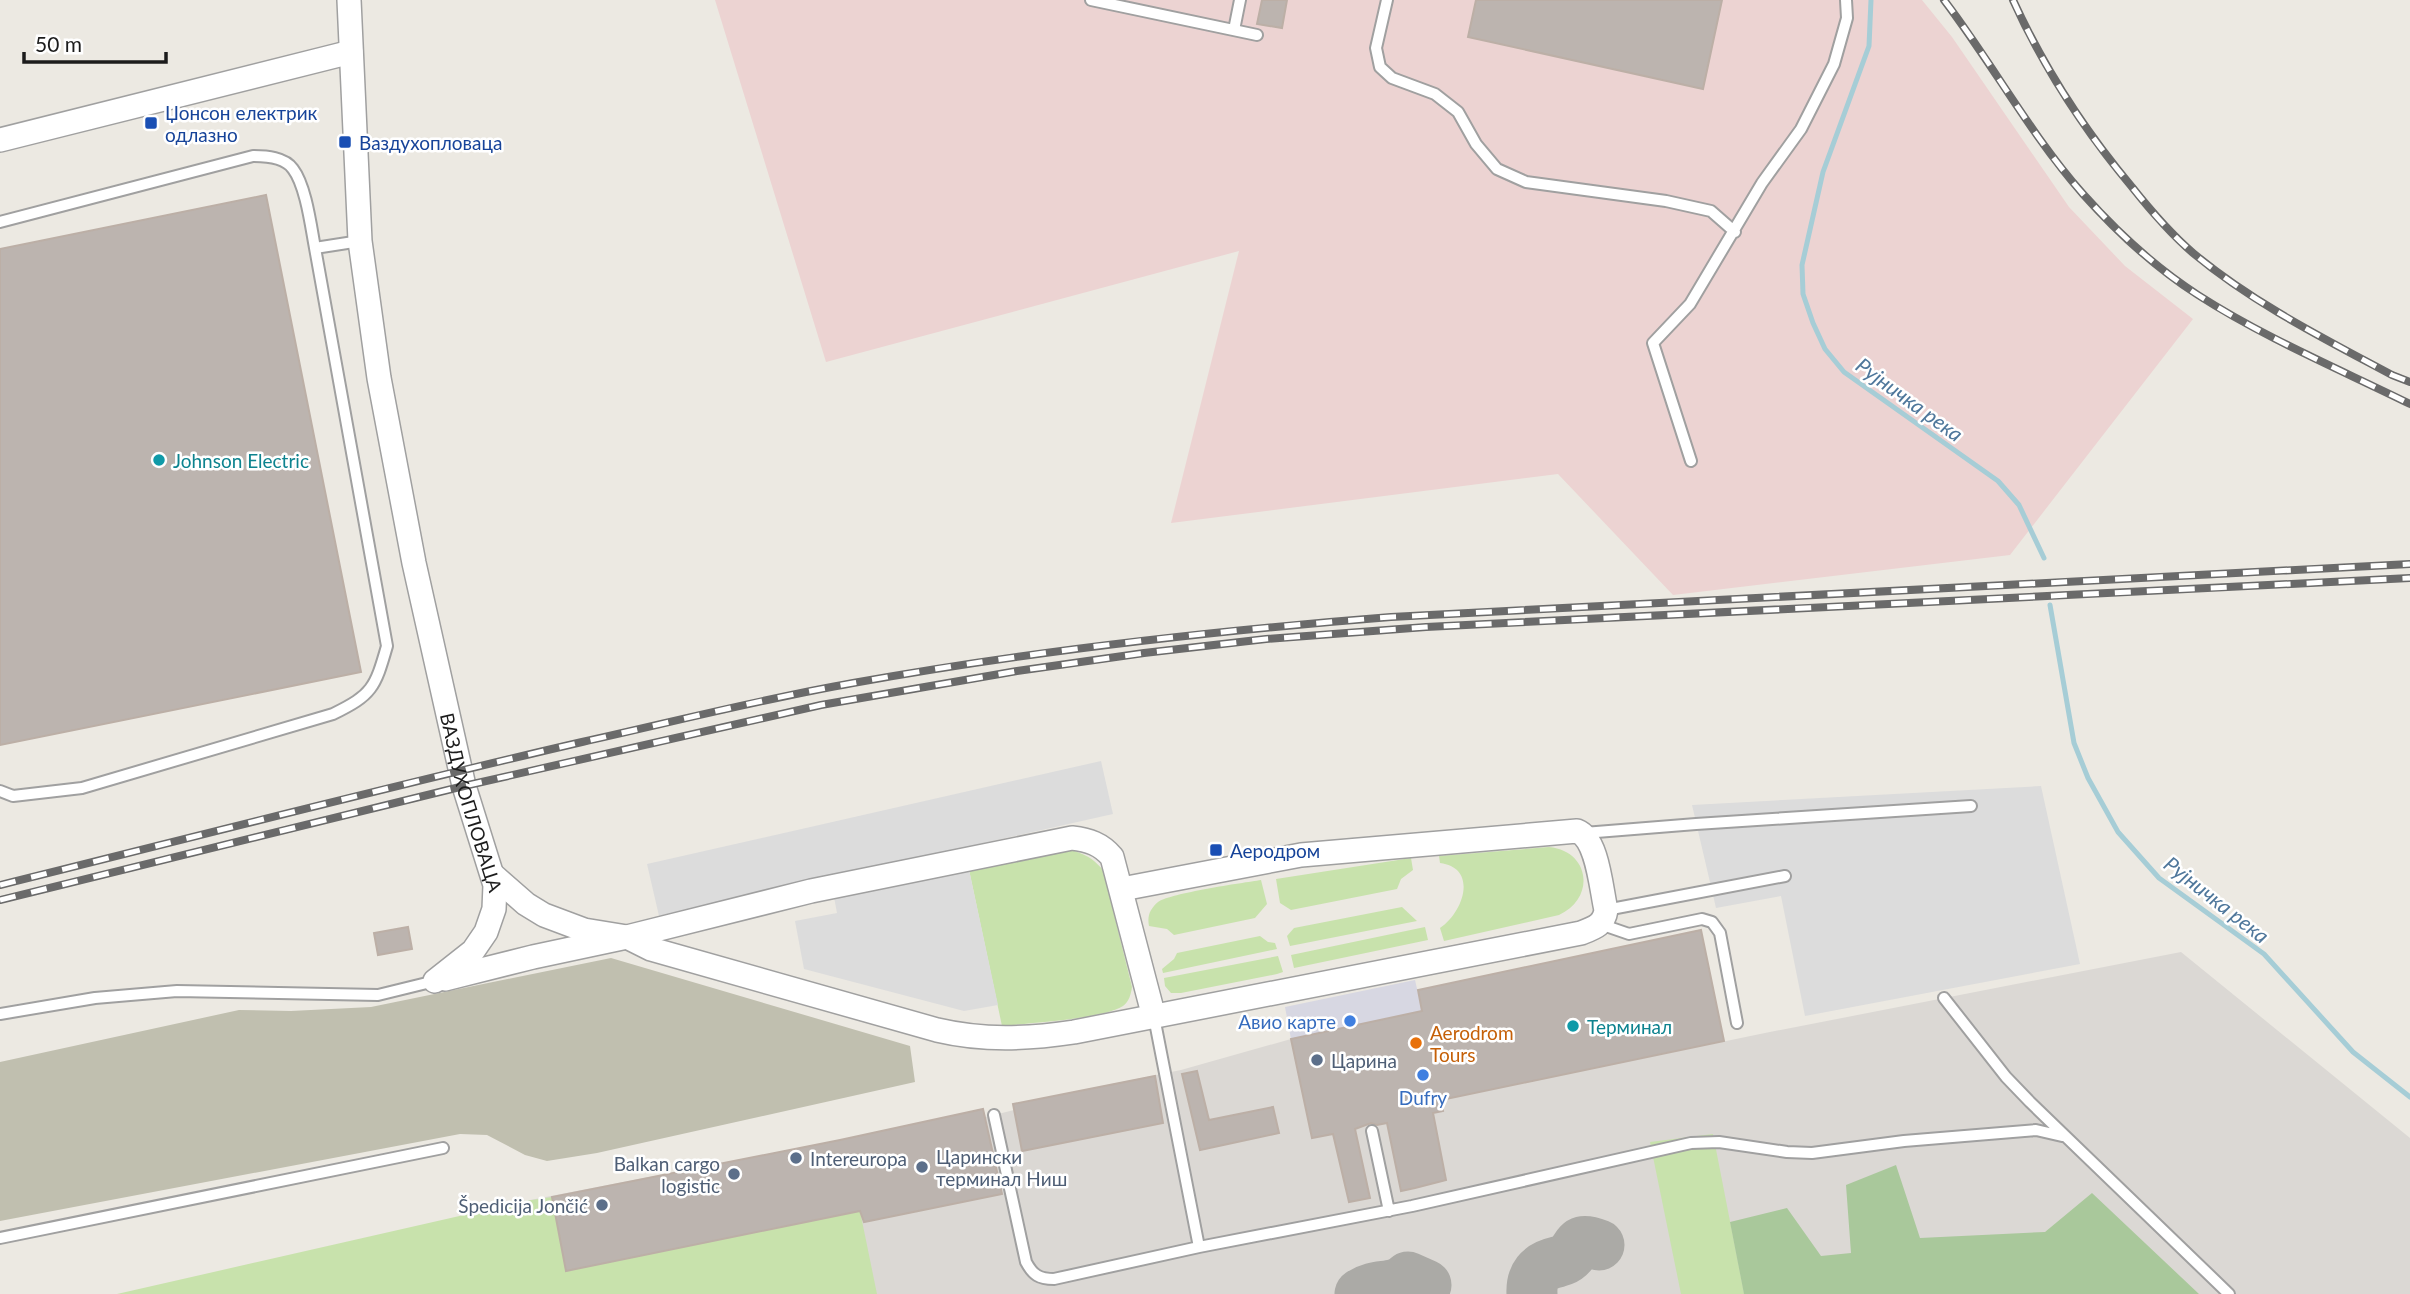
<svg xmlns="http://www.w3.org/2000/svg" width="2410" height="1294" font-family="Lato,sans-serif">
  <rect width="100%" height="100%" fill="#ece9e2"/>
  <path fill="#ecd3d2" d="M715 0H1922L1952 37 2069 207 2125 266 2193 319 2010 555 1673 595 1558 474 1171 523 1239 251 826 362Z"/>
  <path fill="#dbd8d4" d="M2181 952 2410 1138V1294H492L525 1201 840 1140 983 1109 986 1117 1014 1110 1013 1104 1181 1070 1291 1039 1422 1011 1441 1100 1765 1033Z"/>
  <path fill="#c0bfaf" d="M611 958 910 1046 915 1082 597 1153 547 1161 525 1155 487 1135 460 1134 0 1221V1062L239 1010 291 1011 371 1007Z"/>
  <path fill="#c8e2ac" d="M1549 847C1590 851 1596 898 1559 915L1444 941 1440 928C1463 913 1479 868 1440 863L1439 856Z
    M1050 848C1072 849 1088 852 1103 870L1132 987C1131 994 1129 1002 1123 1006 1102 1019 1029 1023 1002 1026L968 865Z
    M1411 858 1413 870 1401 879 1397 889 1291 910 1280 903 1276 879Z
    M1261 880 1267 904 1255 918 1174 935 1167 929 1149 926C1147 916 1150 909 1158 902 1171 893 1242 883 1261 880Z
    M1402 907 1417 921 1290 946 1287 936 1294 928Z
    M1425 927 1428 940 1294 968 1291 955Z
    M1260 936 1268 942 1275 943 1277 949 1163 973 1162 969 1174 959 1177 953Z
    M1278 956 1283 972 1277 974 1181 993H1171L1165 986 1164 978Z
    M1713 1134 1744 1293 1745 1294H1681L1650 1142Z
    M552 1197 567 1270 860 1211 877 1294H117L525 1201Z"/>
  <path fill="#a9c89b" d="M1896 1165 1920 1238 2045 1232 2092 1193 2199 1294H1744L1730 1222 1787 1208 1821 1256 1851 1253 1846 1185Z"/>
  <path fill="#dcdcdc" d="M1101 761 1113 814 659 916 647 864Z
    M2041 786 2080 964 1805 1016 1781 896 1716 908 1692 805Z
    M968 865 998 1005 964 1011 804 969 795 921 837 913 834 897Z"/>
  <path fill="#d7d7e2" d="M1415 980 1422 1011 1291 1039 1285 1007Z"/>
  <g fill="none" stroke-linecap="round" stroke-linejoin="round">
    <path stroke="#a6cdd6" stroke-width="5" d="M1871 0 1869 46 1823 172 1802 265 1803 294 1813 323 1825 349 1844 372 1998 481 2019 505 2044 558
      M2050 605 2074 743 2088 778 2118 832 2159 878 2264 954 2353 1052 2410 1097"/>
    <path stroke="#abaaa6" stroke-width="51" d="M1360 1294C1378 1282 1393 1291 1408 1277L1426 1285
      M1532 1294C1531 1276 1539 1266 1557 1262 1560 1261 1565 1260 1567 1258 1581 1248 1574 1235 1599 1245"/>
  </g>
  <path fill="#bcb4af" stroke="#bcafa6" stroke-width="2" d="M1262 0H1287L1282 28 1257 24Z
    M1476 0H1722L1703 89 1468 37Z
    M266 195 361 672 0 745V249Z
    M408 927 412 949 378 955 374 933Z
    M1701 930 1724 1041 1441 1100 1443 1111 1433 1113 1446 1180 1415 1188 1401 1191 1387 1123 1377 1125 1371 1123 1355 1129 1370 1198 1349 1202 1333 1134 1312 1138 1291 1039 1422 1011 1418 990Z
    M1197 1071 1209 1120 1273 1107 1279 1133 1200 1150 1182 1074Z
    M1155 1076 1163 1123 1022 1151 1013 1104Z
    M983 1109 1002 1194 864 1222 860 1211 566 1271 552 1197 840 1140Z"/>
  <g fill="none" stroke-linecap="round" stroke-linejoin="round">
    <g stroke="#a0a0a0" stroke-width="14">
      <path id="service" d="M1091 0 1257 35
        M1387 0 1376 48 1380 67 1392 78 1435 94 1458 112 1476 144 1497 169 1526 182 1666 201 1711 211 1735 232
        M1234 30 1240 0
        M0 222 253 156C266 156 285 157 293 169 306 186 311 227 315 248L360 241
        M1691 461 1653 343 1690 304 1762 183 1801 129 1834 64 1847 18 1846 0
        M0 791 13 796 82 788 333 714C372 695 375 688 387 646L315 248
        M1584 833 1696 824 1971 806
        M1606 910 1785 876
        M1600 924 1629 934 1702 919 1712 922 1720 933 1737 1023
        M1944 998 2006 1077 2030 1102 2229 1294
        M0 1014 95 998 177 991 378 995 435 981
        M1154 1017 1199 1247
        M994 1115 1026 1262C1033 1275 1039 1279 1054 1279L1199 1247 1412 1206 1691 1143 1719 1142 1787 1152 1812 1153 1904 1141 2036 1130 2062 1136
        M1372 1131 1389 1211
        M0 1238 443 1148"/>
    </g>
    <g stroke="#a0a0a0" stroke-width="26">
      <g id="minor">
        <path id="s1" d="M349 0 360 241 379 378 414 563 464 786 495 885 494 909 486 932 473 951 435 981"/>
        <path d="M0 140 351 52"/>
        <path d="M494 876 526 904 544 915 584 930 627 937 651 949 937 1030C984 1041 1027 1039 1074 1032L1581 933C1594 928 1604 925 1606 910 1601 889 1598 839 1577 831L1301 855 1122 889"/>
        <path d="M445 979 533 957 627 937 811 891 1072 838C1089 840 1101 844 1112 857L1154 1017"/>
      </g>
    </g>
    <use href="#service" stroke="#fff" stroke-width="10"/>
    <use href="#minor" stroke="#fff" stroke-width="23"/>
    <g stroke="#6a6a6a" stroke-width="8">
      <path id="rail" d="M1944 0C1992 63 2030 134 2083 194 2116 231 2156 268 2198 295 2265 338 2339 369 2410 404
        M2013 0C2044 68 2084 130 2132 187 2151 211 2170 233 2193 253 2253 303 2323 338 2392 375L2410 382
        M0 885C194 837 387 787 582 742 672 722 762 699 853 683 1031 651 1210 631 1391 617L2410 564
        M0 900 464 786 821 705 1017 671 1144 653 1266 639 1426 627 2410 578"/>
    </g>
    <use href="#rail" stroke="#fff" stroke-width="5" stroke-dasharray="16" stroke-linecap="butt"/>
  </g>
  <g fill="#1a4fb4" stroke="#fff" stroke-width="2.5">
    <rect x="144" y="116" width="14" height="14" rx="3.5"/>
    <rect x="338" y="135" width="14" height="14" rx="3.5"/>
    <rect x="1209" y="843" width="14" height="14" rx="3.5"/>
  </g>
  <g fill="#0f9aa8" stroke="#fff" stroke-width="2.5">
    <circle cx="159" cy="460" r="7"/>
    <circle cx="1573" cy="1026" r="7"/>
  </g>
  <g fill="#3f7fe0" stroke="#fff" stroke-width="2.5">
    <circle cx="1350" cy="1021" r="7"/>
    <circle cx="1423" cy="1075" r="7"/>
  </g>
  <circle fill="#e8710a" stroke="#fff" stroke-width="2.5" cx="1416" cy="1043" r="7"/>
  <g fill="#5c6f8a" stroke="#fff" stroke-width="2.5">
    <circle cx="1317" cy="1060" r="7"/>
    <circle cx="796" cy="1158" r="7"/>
    <circle cx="922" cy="1167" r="7"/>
    <circle cx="734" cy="1174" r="7"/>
    <circle cx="602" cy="1205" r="7"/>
  </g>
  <g text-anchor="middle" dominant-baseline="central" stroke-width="5" stroke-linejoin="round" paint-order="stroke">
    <g font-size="19" fill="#164399" stroke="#fff" text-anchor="start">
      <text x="165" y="112">Џонсон електрик<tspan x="165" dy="22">одлазно</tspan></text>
      <text x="359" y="142">Ваздухопловаца</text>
      <text x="1230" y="850">Аеродром</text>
    </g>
    <g font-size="19" fill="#0d838f" stroke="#fff" text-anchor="start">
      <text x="173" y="460">Johnson Electric</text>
      <text x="1587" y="1026">Терминал</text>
    </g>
    <g font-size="19" fill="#1c1c1c" stroke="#fff">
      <text stroke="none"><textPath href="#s1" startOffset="814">ВАЗДУХОПЛОВАЦА</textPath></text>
    </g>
    <g font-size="19" fill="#366cbe" stroke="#fff" text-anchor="end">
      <text x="1336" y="1021">Авио карте</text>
      <text x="1423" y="1097" text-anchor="middle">Dufry</text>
    </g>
    <g font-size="19" fill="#c56008" stroke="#fff" text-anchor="start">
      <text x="1430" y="1032">Aerodrom<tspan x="1430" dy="22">Tours</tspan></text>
    </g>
    <g font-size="19" fill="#4e5e75" stroke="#fff" text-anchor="start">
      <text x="1331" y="1060">Царина</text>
      <text x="936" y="1156">Царински<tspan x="936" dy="22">терминал Ниш</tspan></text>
      <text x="810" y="1158">Intereuropa</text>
      <text x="720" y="1163" text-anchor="end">Balkan cargo<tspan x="720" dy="22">logistic</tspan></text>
      <text x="588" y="1205" text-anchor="end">Špedicija Jončić</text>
    </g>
    <g font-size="21" font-style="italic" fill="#4f779b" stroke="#fff">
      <text transform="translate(1910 399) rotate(36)">Рујничка река</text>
      <text transform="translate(2217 899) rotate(38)">Рујничка река</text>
    </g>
  </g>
  <path d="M24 52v10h142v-10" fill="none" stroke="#1c1c1c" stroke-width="3.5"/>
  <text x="35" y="52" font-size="21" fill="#1c1c1c" stroke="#ffffff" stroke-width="5" paint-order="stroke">50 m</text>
</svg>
